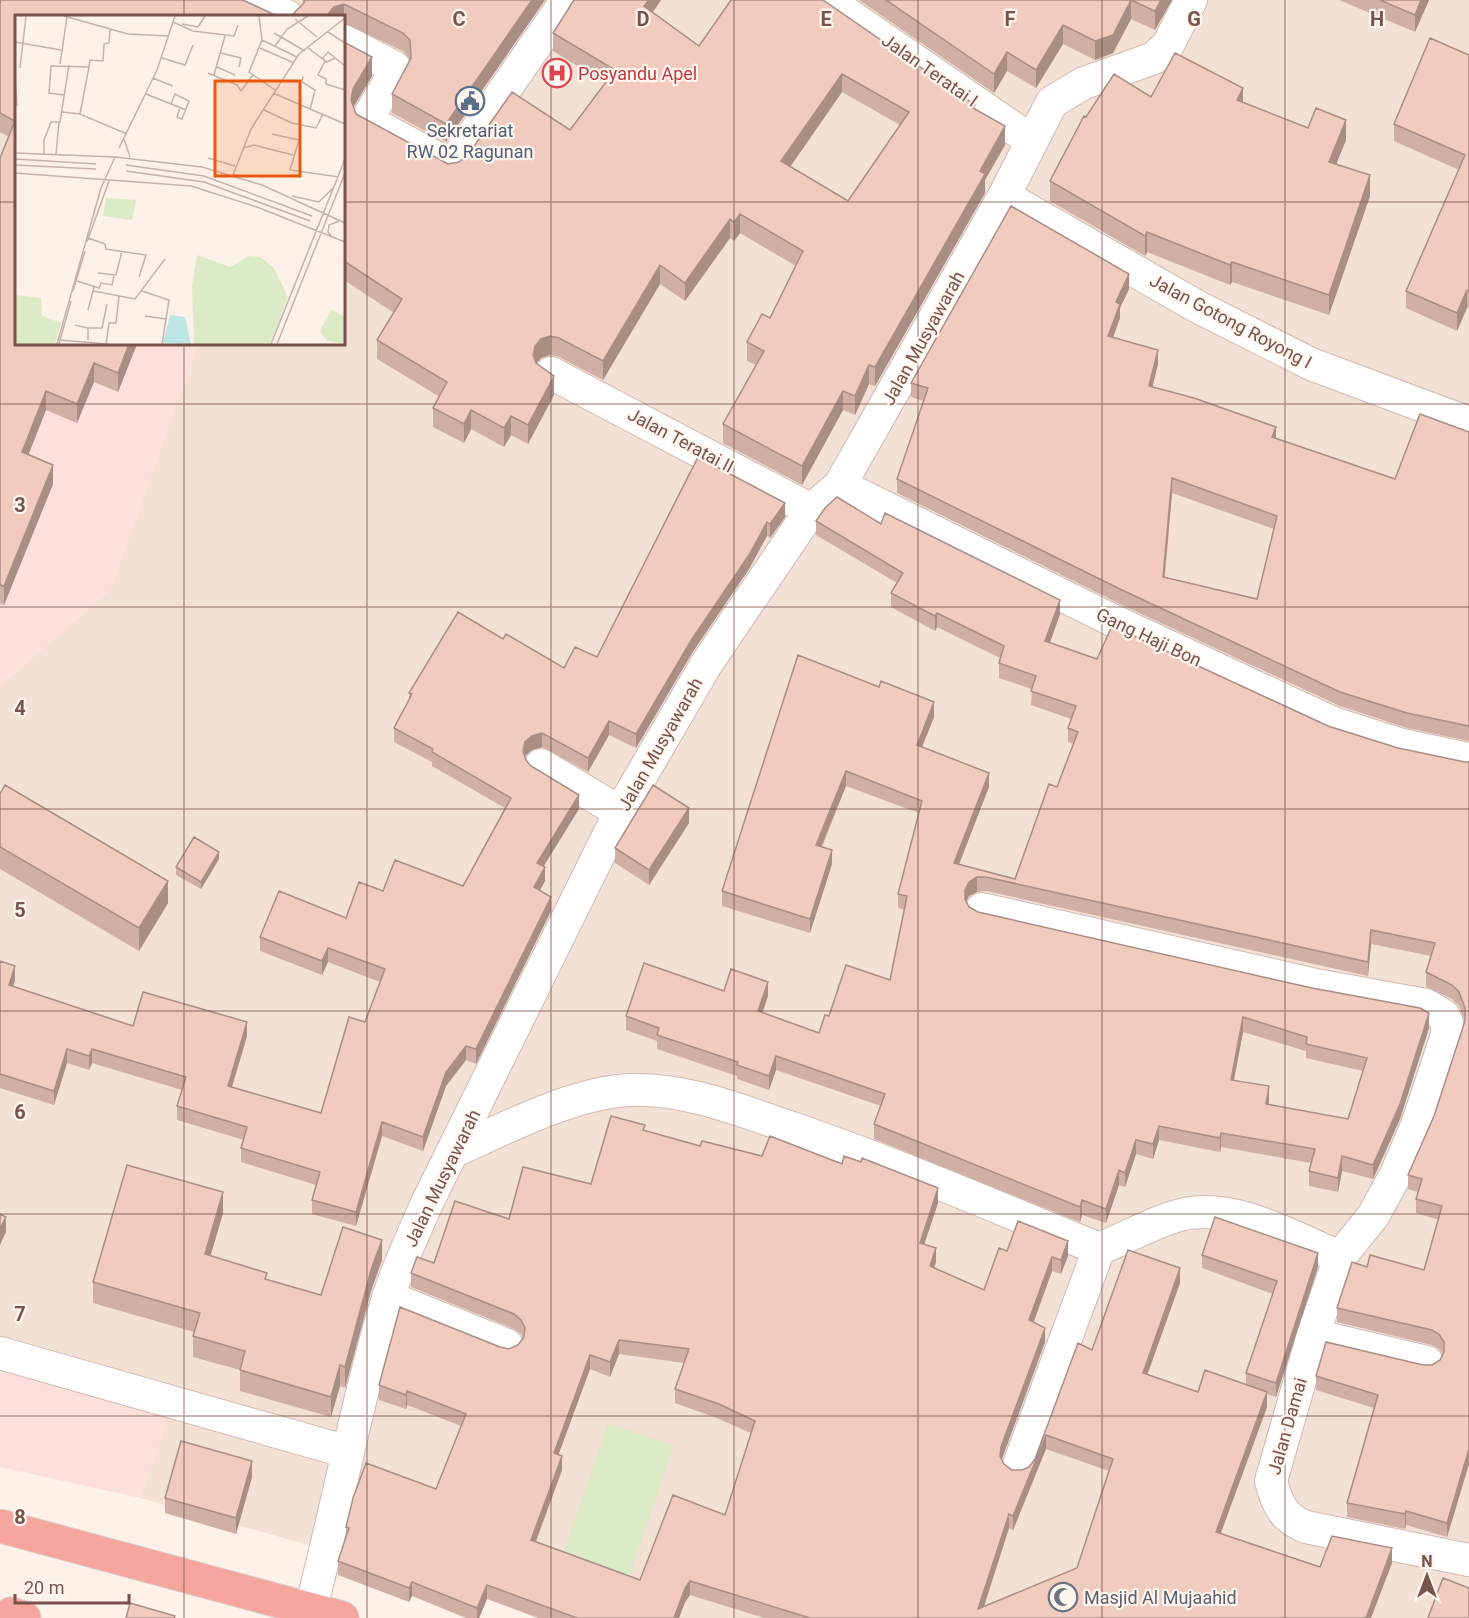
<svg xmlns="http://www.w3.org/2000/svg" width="1469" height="1618" font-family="Roboto,sans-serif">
  <rect width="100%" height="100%" fill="#fdf1e8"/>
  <path fill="#f4e1d6" d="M0 0H1469V1618H570L140 1498 172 1405 0 1356V686L110 590 198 344H344V16H16V196L0 189Z"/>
  <path fill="#fde0dc" d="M0 189 16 344H198L110 590 0 686Z
    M0 1356 173 1405 140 1498 0 1467Z"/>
  <path fill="#dbebc6" d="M608 1424 674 1446 628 1579 562 1556Z"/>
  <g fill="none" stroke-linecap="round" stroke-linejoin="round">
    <g stroke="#d1b9b0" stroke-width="34">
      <path id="street" d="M246 0 287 16
        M827 0 1032 141
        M344 41 394 67 393 75 369 116 370 122 450 165 453 164 567 0
        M1004 196 1198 307 1311 364 1469 423
        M551 373 811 510
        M840 485 1114 621 1333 723 1402 745 1469 759
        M541 765 620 812
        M982 909 1316 985 1426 1005 1443 1015 1447 1023V1035L1417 1125 1396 1174 1373 1216 1340 1257 1313 1335 1271 1481C1277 1504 1283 1518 1306 1527L1469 1560
        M454 1151C507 1128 572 1093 629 1090 686 1088 739 1110 792 1128 896 1164 997 1207 1099 1249 1126 1238 1163 1217 1190 1213 1242 1206 1293 1238 1340 1257
        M388 1297 507 1345
        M1313 1335 1427 1362
        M0 1353 348 1452
        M1018 1467 1099 1249
        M311 1608C338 1505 357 1399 388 1298 398 1266 413 1236 426 1205L620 812 707 663 811 510 840 485 1004 196 1052 102 1084 83 1154 58 1168 45 1191 0"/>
    </g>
    <g stroke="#d9cfcd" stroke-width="35">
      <path id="highway" d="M0 1526 342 1618
        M11 1614 24 1618"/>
    </g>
    <use href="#street" stroke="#fff" stroke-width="32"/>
    <use href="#highway" stroke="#f6a69f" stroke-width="33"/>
  </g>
  <path fill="#d0afa4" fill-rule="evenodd" d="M303 0H545L446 142 392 113V94L410 60 403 51 303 4Z
    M574 0H661L653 12 699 46 731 0 975 110 1005 145 985 180V193L875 386 869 384 855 415 843 410 802 485 723 443V424L756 365 747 361V342L770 318 796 266 740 233 734 241 730 238 685 301 660 284 603 380 559 357 550 355 541 358 536 364 554 395 528 444 511 435 504 447 471 429 464 443 433 427V408L440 397 377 359V340L394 313 344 280V42L372 76 353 107 356 114 448 164 459 162 570 130 605 83 553 51V33ZM842 92 900 125 848 201 790 167Z
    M859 0H1172L1155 30 1131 19 1113 53 1095 60 1063 44 1036 88 1007 71 994 93Z
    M1339 0H1429L1415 32Z
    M0 3 16 16 137 344 118 392 94 382 77 423 46 410 28 455 53 484 4 605 0 604V158L9 137 0 132Z
    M1469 55V308H1467L1457 331 1406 308V291L1459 170 1394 141V124Z
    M1151 97 1243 102 1308 128 1346 140 1336 164 1370 196 1329 315 1232 282 1230 285 1147 252 1145 256 1050 201V181L1086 117Z
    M1129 289 1120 308V318L1113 338 1158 364 1152 387 1276 438 1395 479 1469 432V741L1407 728 1340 706 1122 605 897 493V479L923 401 911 397V383ZM1172 493 1274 529 1257 599 1165 577Z
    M698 457 785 517 770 538 767 536 749 569 692 653 636 748 609 735 588 772 542 747 532 750 525 756 526 760 531 766 579 809 543 866 545 881 540 890 551 911 476 1064 466 1060 446 1086 423 1151 382 1136 356 1226 312 1214V1200L316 1185 241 1162V1148L244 1140 177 1120V1106L182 1090 92 1063 89 1070 67 1063 54 1105 0 1088V961L15 980 13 987 133 1026 247 1036 232 1087 321 1113 365 1022 380 982 328 962 322 975 260 951V937L346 918 383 891 463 886 505 808 432 766V762L394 742V728L409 699V693L503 639 564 668 597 657Z
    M816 521 881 524 1060 614 1050 643 1097 659 1328 726 1398 748 1465 762 1469 1464 1447 1537 1406 1525 1405 1529 1347 1517V1503L1374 1408 1316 1390V1376L1432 1365 1440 1360 1443 1355 1439 1349 1432 1345 1337 1322V1308L1367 1267 1424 1270 1439 1220 1416 1213V1199L1418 1192 1408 1189V1175L1434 1116 1465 1022 1459 1006 1452 999 1426 987V972L1431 956 1371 944 1368 976 986 891 977 892 969 896 966 902 969 907 978 912 1429 1028 1400 1119 1373 1179 1342 1171 1338 1192 1309 1186V1171L1311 1163 1221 1147 1220 1152 1159 1140 1153 1159 1136 1154 1125 1187 1119 1185 1106 1223 1082 1215 1080 1222 874 1139V1124L881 1106 776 1070 769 1090 737 1079V1076L657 1049V1041L626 1030V1016L724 991 768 996 763 1012 819 1033 829 1016 890 980 905 910 898 908V894L919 813 846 786 822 847 832 864 810 933 722 906V891L798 655 934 717 922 747 989 787 959 864 1015 879 1057 787 1073 744 1068 742V728L1071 719 1031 705 1032 689 999 678V663L1000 658 937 627 935 631 891 607V593L897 583 816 535ZM1243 1032 1306 1051V1058L1363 1071 1348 1119 1269 1104V1100L1234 1081Z
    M0 794 168 903 139 951 0 869Z
    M689 823 649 885 615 863V848Z
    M219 859 201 889 176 875V867Z
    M645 1131 700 1146 938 1203 924 1244 936 1262 934 1268 984 1290 1007 1251 1068 1256 1061 1274 1052 1271 1034 1322 1045 1342 1002 1459 1004 1464 1012 1470H1022L1029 1467 1035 1459 1078 1343 1092 1350 1180 1283 1147 1374 1198 1392 1246 1385V1373L1273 1294 1202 1268V1255L1318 1267 1276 1397 1267 1394V1407L1221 1533 1320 1567 1392 1563 1371 1618H764L690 1595 685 1602 679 1618H538L487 1599 479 1618H466L412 1596 409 1602 338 1575V1561L346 1537V1527L436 1489 461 1426 407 1405 406 1409 379 1400V1385L500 1347 509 1349 518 1345 523 1338 521 1334 514 1329 411 1287V1273L434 1263 509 1219 591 1184ZM619 1354 684 1363 675 1389V1403L719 1419 751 1433 725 1515 640 1580 536 1542 562 1470 558 1455 590 1369 610 1377ZM1046 1449 1109 1471 1077 1568 984 1607 1009 1528 1013 1530Z
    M223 1213 210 1256 267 1280 321 1295 382 1260 371 1291 345 1388 340 1386 331 1417 240 1391V1370L193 1357V1336L194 1332 93 1303V1282Z
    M252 1477 236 1534 165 1513V1498Z"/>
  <path fill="#a98e86" d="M532 0H545L446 142V124Z
    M649 0H661L644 25V6Z
    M1131 0V19L1113 53 1095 60V41Z
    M1161 0H1172L1155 30V11Z
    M1421 0H1429L1415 32V15Z
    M344 4V23V16H327L328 14 334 7Z
    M1063 25V44L1036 88V70Z
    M1007 52V71L994 93V74Z
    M372 57V76L353 108 351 100 353 89Z
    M842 74V92L781 180V161Z
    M1243 88V108L1237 100Z
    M1346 120V140L1329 182V162Z
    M1005 126V145L985 180V193L875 386V367Z
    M1370 175V196L1329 315V295Z
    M740 214V233L734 241V222Z
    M730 219V238L685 301V283Z
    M1147 232V252L1145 256V236Z
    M1232 262V282L1230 285V265Z
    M660 265V284L603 380V361Z
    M1129 274V289L1120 308V318L1108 351V336L1116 302Z
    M1467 290V308L1457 331V313Z
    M550 336V355L541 358 535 365 533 355 535 346 541 339Z
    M129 344H137L118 392V373Z
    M1158 350V364L1149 401V386Z
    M94 363V382L77 423V404Z
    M869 365V384L855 415V396Z
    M554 376V395L528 444V425Z
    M46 391V410L22 471V452Z
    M843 391V410L802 485V466Z
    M471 410V429L464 443V424Z
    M511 416V435L504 447V428Z
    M1276 427V442L1272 437Z
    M53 465V484L4 605V586Z
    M1172 478V493L1163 591V577Z
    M785 503V517L770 538V524Z
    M767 522V536L749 569 692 653 636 748V734L692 639Z
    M1060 600V614L1045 656V641Z
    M937 613V627L935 631V616Z
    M934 702V717L917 759V745Z
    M609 721V735L588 772V758Z
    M542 733V747L532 750 525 756 523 765V751L525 742 532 736Z
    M846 771V786L816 859V845Z
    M989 773V787L954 877V863Z
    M579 795V809L537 877V863Z
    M689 808V823L649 885V870Z
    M832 850V864L810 933V919Z
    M219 852V859L201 889V882Z
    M545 867V881L534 901V887Z
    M977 877V892L969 896 965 904V890L969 882Z
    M168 881V903L139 951V928Z
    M551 897V911L476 1064V1049Z
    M1371 930V944L1368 976V962Z
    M328 948V962L322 975V961Z
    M15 966V980L9 999V985Z
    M768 982V996L758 1025V1011Z
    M1429 1013V1028L1400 1119 1373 1179V1165Z
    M1243 1017V1032L1231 1095V1080Z
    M247 1022V1036L228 1100V1086Z
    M466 1046V1060L446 1086 423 1151V1137L446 1072Z
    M67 1049V1063L54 1105V1091Z
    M92 1049V1063L89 1070V1056Z
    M776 1056V1070L769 1090V1076Z
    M1269 1086V1100L1266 1118V1104Z
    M382 1122V1136L356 1226V1212Z
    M1159 1126V1140L1153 1159V1144Z
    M1221 1133V1147L1220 1152V1138Z
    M1136 1140V1154L1125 1187V1173Z
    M1342 1156V1171L1338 1192V1178Z
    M1119 1170V1185L1106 1223V1209Z
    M938 1188V1203L920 1257V1243Z
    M223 1192V1213L205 1275V1254Z
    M1082 1200V1215L1080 1222V1207Z
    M6 1217V1232L0 1245V1229Z
    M382 1240V1260L371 1291 345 1388V1367L371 1270Z
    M1068 1241V1256L1061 1274V1260Z
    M936 1248V1262L930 1281V1266Z
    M1318 1253V1267L1276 1397V1383Z
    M1052 1257V1271L1029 1334V1320Z
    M1180 1268V1283L1143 1387V1373Z
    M1045 1328V1342L1001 1461 1000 1471 1001 1447Z
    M619 1340V1354L610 1377V1362Z
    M590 1355V1369L554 1467V1453Z
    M340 1365V1386L331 1417V1397Z
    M407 1391V1405L406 1409V1395Z
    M1267 1392V1407L1216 1546V1532Z
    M1046 1435V1449L1013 1530V1516Z
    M1469 1449V1464L1447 1537V1523Z
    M562 1456V1470L531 1554V1540Z
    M252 1461V1477L236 1534V1518Z
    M1406 1511V1525L1405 1529V1514Z
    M1009 1514V1528L980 1618 978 1609Z
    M1392 1548V1563L1371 1618H1366Z
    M690 1581V1595L685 1602 679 1618H674L685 1588Z
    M412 1582V1596L409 1602V1588Z
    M487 1585V1599L479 1618H477V1608Z"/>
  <path fill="#f2cbbf" stroke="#a98e86" stroke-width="1.5" fill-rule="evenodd" d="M1 0H243L277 16H16V344H129L118 373 94 363 77 404 46 391 22 452 53 465 4 586 0 585V158L15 121 0 113V3Z
    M304 0H532L446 124 392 94 411 58 410 40 403 33 344 4 334 7 328 14 327 16H292L293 14 304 3Z
    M574 0H649L644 6 699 46 731 0H823L975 105 973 108 1005 126 980 171 985 174 875 367 869 365 855 396 843 391 802 466 723 424 764 351 747 342 762 314 770 318 803 251 740 214 734 222 730 219 685 283 660 265 603 361 559 338 550 336 541 339 535 346 533 355 536 363 554 376 528 425 511 416 504 428 471 410 464 424 433 408 447 382 377 340 402 299 344 261V42L372 57 353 89 351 100 356 114 448 164 459 162 468 155 512 92 570 130 615 70 553 33ZM842 74 909 112 848 201 781 161Z
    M886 0H1131L1113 35 1095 41 1063 25 1036 70 1007 52 994 74Z
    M1131 0H1161L1155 11Z
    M1380 0H1421L1415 15Z
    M1430 38 1469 55V291L1467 290 1457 313 1406 291 1465 155 1394 124Z
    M1175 53 1243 88 1237 100 1308 128 1316 108 1346 120 1329 162 1370 175 1329 295 1232 262 1230 265 1147 232 1145 236 1050 181 1084 116 1086 117 1114 74 1151 97Z
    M1011 206 1129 274 1116 302 1120 304 1108 336 1158 350 1149 386 1194 398 1276 427 1272 437 1395 479 1420 414 1469 432V726L1407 713 1340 692 1122 590 897 479 928 388 911 383ZM1172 478 1277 516 1257 599 1163 577Z
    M698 457 785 503 770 524 767 522 749 555 692 639 636 734 609 721 588 758 542 733 532 736 525 742 523 751 526 760 531 766 579 795 537 863 545 867 534 887 551 897 476 1049 466 1046 446 1072 423 1137 382 1122 356 1212 312 1200 320 1172 241 1148 247 1127 177 1106 186 1077 92 1049 89 1056 67 1049 54 1091 0 1074V961L15 966 9 985 133 1026 143 992 247 1022 228 1086 321 1113 349 1017 365 1022 385 969 328 948 322 961 260 937 279 891 346 918 359 882 383 891 395 860 463 886 511 798 432 752 433 749 394 728 412 694 409 693 458 612 503 639 506 634 564 668 575 647 597 657Z
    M837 497 881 524 885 513 1060 600 1045 641 1097 659 1112 626 1328 726 1398 748 1465 762H1469V1449L1447 1523 1406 1511 1405 1514 1347 1503 1378 1395 1316 1376 1326 1342 1423 1365H1432L1440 1360 1444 1352V1342L1439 1334 1432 1330 1337 1308 1352 1262 1367 1267 1370 1255 1424 1270 1442 1206 1416 1199 1422 1179 1408 1175 1434 1116 1465 1021V1008L1459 992 1452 985 1426 972 1435 943 1371 930 1368 962 986 877H977L969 882 965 890V899L969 907 978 912 1312 988 1420 1008 1429 1013 1400 1104 1373 1165 1342 1156 1338 1178 1309 1171 1315 1149 1221 1133 1220 1138 1159 1126 1153 1144 1136 1140 1125 1173 1119 1170 1106 1209 1082 1200 1080 1207 874 1124 885 1094 776 1056 769 1076 737 1065 738 1062 657 1035 659 1028 626 1016 644 963 724 991 731 969 768 982 758 1011 819 1033 825 1015 829 1016 846 965 890 980 907 896 898 894 922 801 846 771 816 845 832 850 810 919 722 891 798 655 879 687 881 681 934 702 917 745 989 773 954 863 1015 879 1049 784 1057 787 1078 732 1068 728 1076 706 1031 691 1036 676 999 663 1004 646 937 613 935 616 891 593 903 573 816 521 825 508ZM1243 1017 1307 1037 1306 1044 1367 1058 1348 1119 1266 1104 1269 1086 1231 1080Z
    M5 785 168 881 139 928 0 847V794Z
    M653 785 689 808 649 870 615 848Z
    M194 837 219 852 201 882 176 867Z
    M611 1116 645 1125 643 1130 700 1146 702 1141 762 1156 770 1136 842 1164 844 1156 861 1162 862 1158 938 1188 920 1243 936 1248 930 1266 984 1290 999 1248 1007 1251 1018 1221 1068 1241 1061 1260 1052 1257 1029 1320 1045 1328 1001 1447 1000 1456 1004 1464 1012 1470H1022L1029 1467 1035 1459 1078 1343 1092 1350 1128 1250 1180 1268 1143 1373 1198 1392 1205 1370 1267 1392 1216 1532 1320 1567 1332 1536 1392 1548 1366 1618H810L690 1581 685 1588 674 1618H577L487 1585 477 1608 412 1582 409 1588 338 1561 349 1528 346 1527 353 1498 366 1463 436 1489 466 1414 407 1391 406 1395 379 1385 400 1307 500 1347 509 1349 518 1345 524 1337 525 1328 521 1320 514 1314 411 1273 417 1257 434 1263 455 1201 509 1219 523 1167 591 1184ZM619 1340 689 1349 675 1389 719 1404 755 1421 725 1515 673 1495 640 1580 531 1540 562 1456 554 1453 590 1355 610 1362ZM1046 1435 1113 1459 1077 1568 978 1609 1009 1514 1013 1516Z
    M127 1165 223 1192 205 1254 267 1273 265 1279 321 1295 343 1227 382 1240 371 1270 345 1367 340 1365 331 1397 240 1370 245 1351 193 1336 200 1313 93 1282Z
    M0 1214 6 1217 0 1229Z
    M1215 1217 1318 1253 1276 1383 1246 1373 1277 1281 1202 1255Z
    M181 1441 252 1461 236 1518 165 1498Z
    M1443 1578 1469 1588V1618H1428Z
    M130 1603 175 1616 174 1618H126Z"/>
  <path fill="none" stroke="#77534b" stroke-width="1.5" stroke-opacity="0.55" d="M184 0V16M367 0V1618M551 0V1618M734 0V1618M918 0V1618M1102 0V1618M1285 0V1618M0 202H16M344 202H1469M184 344V1618M0 404H1469M0 607H1469M0 809H1469M0 1011H1469M0 1214H1469M0 1416H1469"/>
  <defs>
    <g id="hospital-ring" transform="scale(1.5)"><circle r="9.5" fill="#fff6ef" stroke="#e0444e" stroke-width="1.5"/><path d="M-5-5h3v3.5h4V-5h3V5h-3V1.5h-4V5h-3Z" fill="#e0444e"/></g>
    <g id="civic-ring" transform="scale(1.5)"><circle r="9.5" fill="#fff6ef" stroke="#5c6f8a" stroke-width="1.5"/><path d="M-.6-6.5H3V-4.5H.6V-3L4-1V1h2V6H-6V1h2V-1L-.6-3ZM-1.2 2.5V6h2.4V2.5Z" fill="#5c6f8a"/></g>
    <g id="mosque-ring" transform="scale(1.5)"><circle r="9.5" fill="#fff6ef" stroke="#6b7280" stroke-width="1.5"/><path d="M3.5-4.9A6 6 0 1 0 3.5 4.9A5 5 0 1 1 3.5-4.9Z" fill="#6b7280"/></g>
  </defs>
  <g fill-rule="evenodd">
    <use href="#hospital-ring" x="557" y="73"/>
    <use href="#civic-ring" x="470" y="101"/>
    <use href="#mosque-ring" x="1063" y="1597"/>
  </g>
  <g text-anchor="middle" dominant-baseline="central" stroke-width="4.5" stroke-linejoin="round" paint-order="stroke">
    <g font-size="18" fill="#77534b" stroke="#fff6ef">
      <text transform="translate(930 70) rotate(35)">Jalan Teratai I</text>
      <text transform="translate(1231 321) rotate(28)">Jalan Gotong Royong I</text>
      <text transform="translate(923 338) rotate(-61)">Jalan Musyawarah</text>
      <text transform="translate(681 440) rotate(28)">Jalan Teratai II</text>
      <text transform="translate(1149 637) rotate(25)">Gang Haji Bon</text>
      <text transform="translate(660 744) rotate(-60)">Jalan Musyawarah</text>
      <text transform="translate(442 1178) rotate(-64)">Jalan Musyawarah</text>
      <text transform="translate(1287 1426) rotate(-74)">Jalan Damai</text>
    </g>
    <g font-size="18" fill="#be3a42" stroke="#fff6ef" text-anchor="start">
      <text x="578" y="73">Posyandu Apel</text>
    </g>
    <g font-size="18" fill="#4e5e75" stroke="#fff6ef">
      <text x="470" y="130">Sekretariat<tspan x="470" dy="21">RW 02 Ragunan</tspan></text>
    </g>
    <g font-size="18" fill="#5b616d" stroke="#fff6ef" text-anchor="start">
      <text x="1084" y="1597">Masjid Al Mujaahid</text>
    </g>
  </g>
  <g transform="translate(15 15)">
    <rect width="330" height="330" fill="#fdf1e8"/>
    <path d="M91 183 121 185 117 205 88 201ZM182 240 215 252 234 241 245 242 259 253 273 282 255 329H179L177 271ZM0 280 26 283 27 301 46 308 40 329H0ZM316 294 330 302V329L312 326 305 316Z" fill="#dbebc6"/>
    <path d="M155 300 170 302 176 329 148 328Z" fill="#bce7e5"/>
    <path fill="none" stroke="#c7b2a9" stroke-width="1.5" d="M49 1 113 19 154 21M244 1 247 25M280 4 302 22M158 7 178 16 219 21 223 10M167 9 183 12 190 1M313 17 330 28M259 18 290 36M247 25 234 57 260 75M247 25 282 42M0 27 46 35M260 31 272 14 293 1M245 33 279 48M293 33 312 47 320 43M206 38 226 43 224 52M147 43 170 50 178 30M307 44 313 37 330 51M310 46 303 60 311 64V69L330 75M45 49 52 2M74 52 75 45 88 46 89 29 94 28 95 14M202 52 220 60M5 53 11 1M193 58 222 70 226 76 238 60M199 60 210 21M288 61 287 67 300 75 295 95M138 63 158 71M0 64 2 91M258 78 330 109M131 79 171 95M49 80 34 78 36 51 74 52 65 99M156 89 160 79 174 86 167 104 162 102 165 92M249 95 277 108 301 113 308 99M47 97 65 99 112 119M257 119 284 125 275 155 324 162M109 124 115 142M104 133 142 55 160 1M228 133 239 130 278 140M0 138 100 142 187 152 247 170 330 208M29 139V125L36 107H45L54 50M41 139 44 107M193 143 220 151M0 144 81 149M0 150 81 154M111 150 189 161 297 201M111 156 189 167 295 206M0 158 176 171 242 192 330 227M218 160 236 114 284 39 330 3M277 181 304 187 318 173M317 222 313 217 314 210 324 206M73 223 90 229 91 234 131 240 124 262M72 227 94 166M83 258 101 260 107 236M62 266 84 273 86 268 97 270 99 261M79 271 78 276 120 284 150 244M58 276 70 236M127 276 154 285 147 329M73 295 78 276M130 301 151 304M60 310 73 313V325M73 313H87L92 289M44 325 93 329M42 329 86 173 100 142M44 329 56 286M91 329 94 308H101L104 281M256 329 330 144M262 329 330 158"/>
    <path fill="#e8590c" fill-opacity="0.15" stroke="#e8590c" stroke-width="3" d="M200 66H285V161H200Z"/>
    <rect width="330" height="330" fill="none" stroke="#77534b" stroke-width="3"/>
  </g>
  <g font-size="20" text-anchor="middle" font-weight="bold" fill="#77534b" stroke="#fff6ef" stroke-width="4.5" stroke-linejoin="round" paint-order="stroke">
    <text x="459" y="26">C</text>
    <text x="643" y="26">D</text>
    <text x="826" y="26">E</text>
    <text x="1010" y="26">F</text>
    <text x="1194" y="26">G</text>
    <text x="1377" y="26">H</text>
    <text x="20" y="512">3</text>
    <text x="20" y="715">4</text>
    <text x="20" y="917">5</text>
    <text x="20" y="1119">6</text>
    <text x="20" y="1321">7</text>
    <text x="20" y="1524">8</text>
  </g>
  <g transform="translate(1427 1576)" stroke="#fff6ef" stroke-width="4.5" paint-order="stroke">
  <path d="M0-4.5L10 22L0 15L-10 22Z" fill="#77534b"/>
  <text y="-9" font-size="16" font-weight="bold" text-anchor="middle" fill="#77534b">N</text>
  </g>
  <path d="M15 1594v9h114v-9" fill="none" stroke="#77534b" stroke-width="3"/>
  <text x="24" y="1594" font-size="18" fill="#77534b" stroke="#fff6ef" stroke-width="4.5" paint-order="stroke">20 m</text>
</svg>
